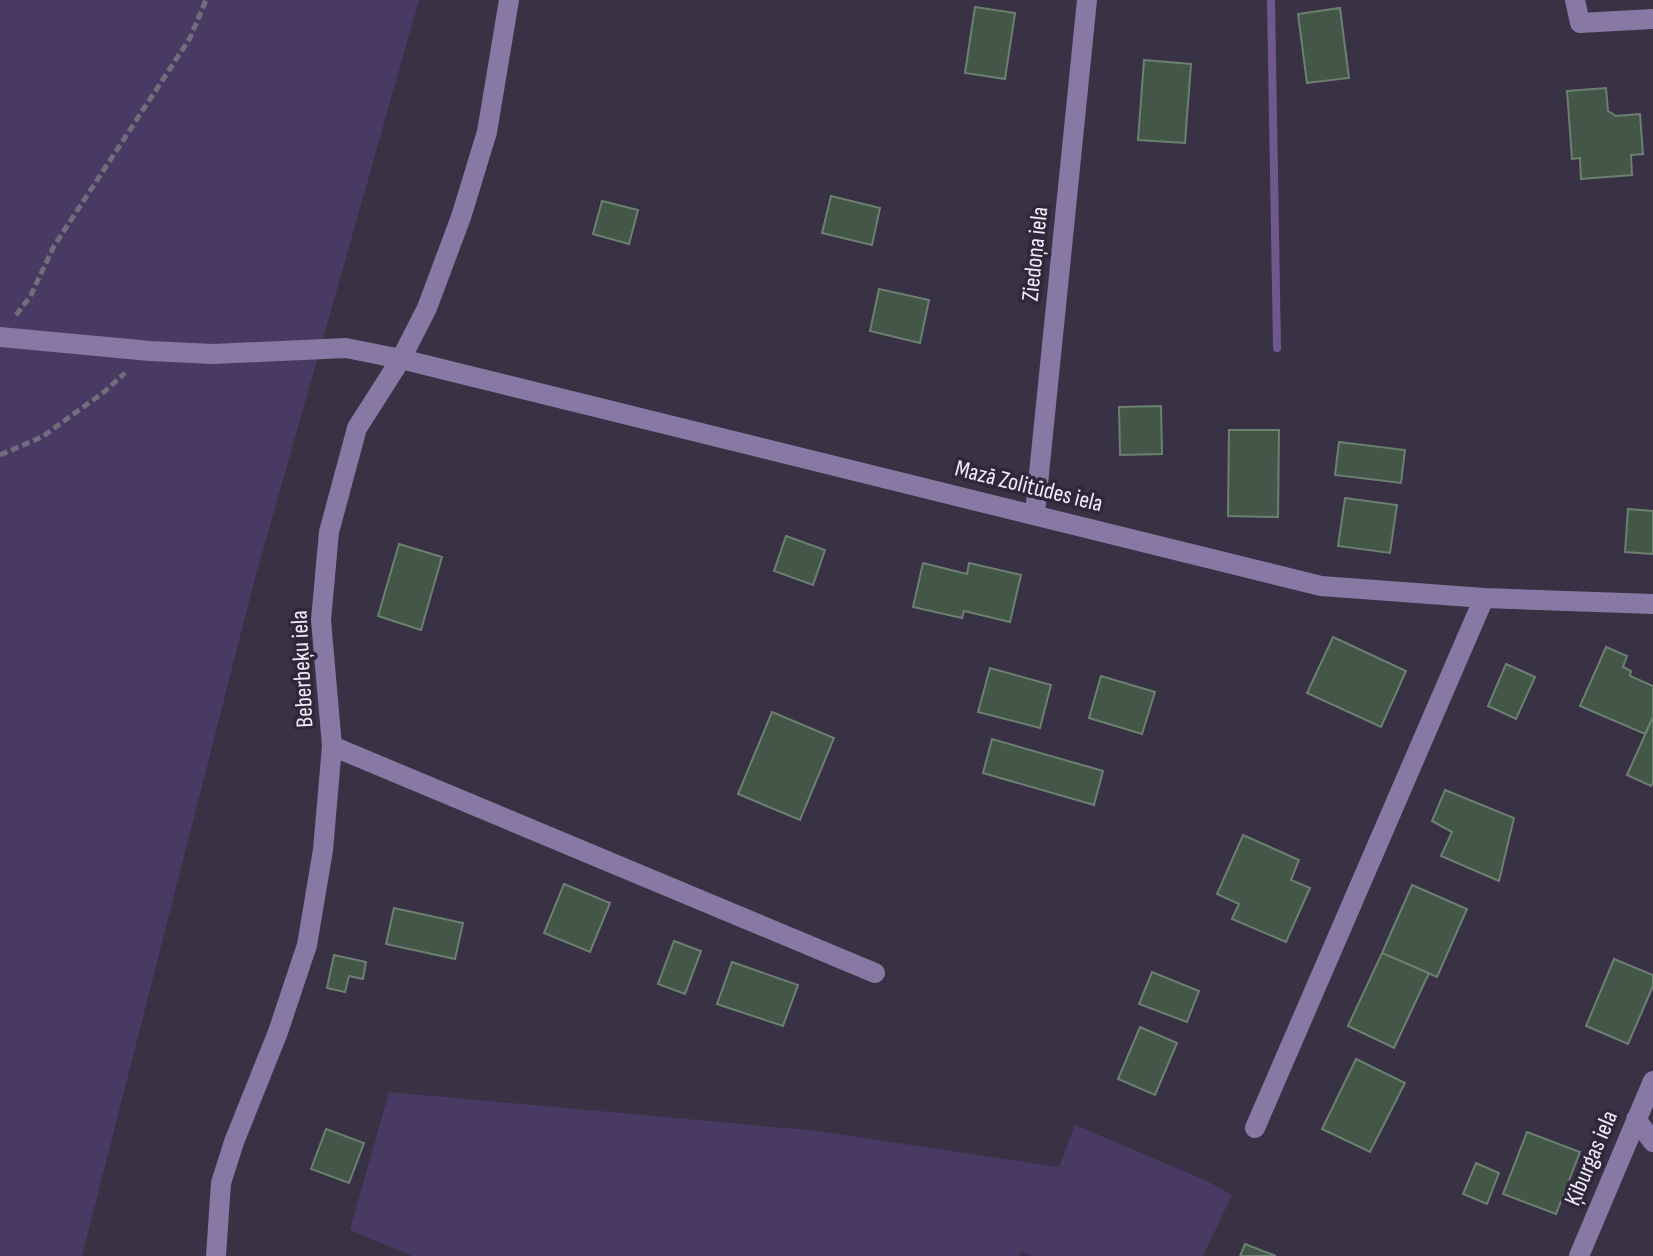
<svg xmlns="http://www.w3.org/2000/svg" width="1653" height="1256" font-family="'Sofia Sans Condensed',sans-serif">
  <rect width="100%" height="100%" fill="#383244"/>
  <path fill="#493a63" d="M0 0H419L254 582 82 1256H0Z
    M389 1092 818 1131 1059 1167 1075 1125 1207 1181 1232 1195 1203 1256H1032L1021 1252 1019 1256H412L350 1230Z"/>
  <g fill="none" stroke-linecap="round" stroke-linejoin="round">
    <path stroke="#6d5990" stroke-width="8" d="M1271 0 1277 348"/>
  </g>
  <path fill="#435648" stroke="#6c8071" stroke-width="2" d="M975 7 1015 13 1005 79 965 73Z
    M1340 8 1349 78 1307 83 1298 14Z
    M1144 60 1191 64 1185 143 1138 140Z
    M1606 88 1608 111 1616 116 1640 114 1643 154 1631 155 1632 175 1581 179 1580 158 1572 159 1567 91Z
    M831 196 880 208 872 245 822 233Z
    M602 201 638 210 629 244 593 234Z
    M879 289 929 300 920 343 870 331Z
    M1161 406 1162 454 1120 455 1119 407Z
    M1229 430H1279L1278 517 1228 516Z
    M1339 442 1405 450 1401 483 1335 475Z
    M1345 498 1397 505 1390 553 1338 546Z
    M1628 509 1653 511V554L1625 552Z
    M786 536 825 550 813 585 774 571Z
    M399 544 442 557 421 630 378 616Z
    M923 563 967 574 969 563 1021 575 1010 622 964 611 962 618 913 607Z
    M1333 637 1406 671 1381 727 1307 693Z
    M1606 647 1627 656 1623 667 1631 671 1630 676 1653 686V717L1645 734 1580 706Z
    M1506 664 1535 677 1516 719 1488 706Z
    M990 668 1051 685 1040 728 978 712Z
    M1101 676 1155 692 1142 734 1089 718Z
    M772 712 834 738 800 820 738 794Z
    M1653 717V782L1651 786 1627 775Z
    M992 739 1103 771 1094 805 983 773Z
    M1445 790 1514 818 1499 881 1441 856 1452 832 1432 821Z
    M1243 835 1299 860 1291 880 1310 888 1286 942 1232 919 1239 904 1217 894Z
    M564 884 610 903 590 952 544 933Z
    M1412 885 1467 909 1437 977 1382 953Z
    M394 908 463 923 455 959 386 944Z
    M674 941 701 951 685 994 658 984Z
    M1382 953 1429 973 1394 1048 1348 1026Z
    M334 955 366 962 363 979 349 976 345 992 327 988Z
    M1614 959 1653 975V986L1628 1044 1586 1026Z
    M732 962 798 985 783 1026 717 1004Z
    M1152 972 1199 991 1187 1022 1139 1004Z
    M1140 1027 1177 1043 1155 1095 1118 1079Z
    M1356 1059 1405 1083 1370 1152 1322 1129Z
    M326 1129 364 1143 349 1183 311 1169Z
    M1527 1132 1580 1152 1556 1214 1503 1194Z
    M1476 1163 1499 1173 1487 1204 1463 1194Z
    M1245 1244 1276 1256H1240Z"/>
  <g fill="none" stroke-linecap="round" stroke-linejoin="round">
    <path stroke="#726d7c" stroke-width="5" stroke-dasharray="8 4" stroke-linecap="butt" d="M16 315 30 297 54 246 190 38 206 0
      M0 455 42 437 104 392 125 373"/>
    <path stroke="#8879a4" stroke-width="20" d="M1575 0 1580 23 1653 19
      M0 337 150 351 213 354 346 348 401 359 1321 586 1484 598 1653 604
      M1035 513 1087 0
      M332 746 875 973
      M1636 1119 1653 1142
      M1255 1128 1484 598
      M216 1256 221 1183 234 1142 278 1032 307 945 323 850 332 746 321 620 329 532 357 428 401 359 427 308 461 217 487 132 509 0
      M1579 1256 1653 1081"/>
  </g>
  <g text-anchor="middle" dominant-baseline="central" stroke-width="7" stroke-linejoin="round" paint-order="stroke">
    <g font-size="24" fill="#f0edf8" stroke="#2e283a">
      <text transform="translate(1035 254) rotate(-84)">Ziedoņa iela</text>
      <text transform="translate(1029 486) rotate(14)">Mazā Zolitūdes iela</text>
      <text transform="translate(302 669) rotate(-93)">Beberbeķu iela</text>
      <text transform="translate(1591 1158) rotate(-67)">Ķiburgas iela</text>
    </g>
  </g>
</svg>
